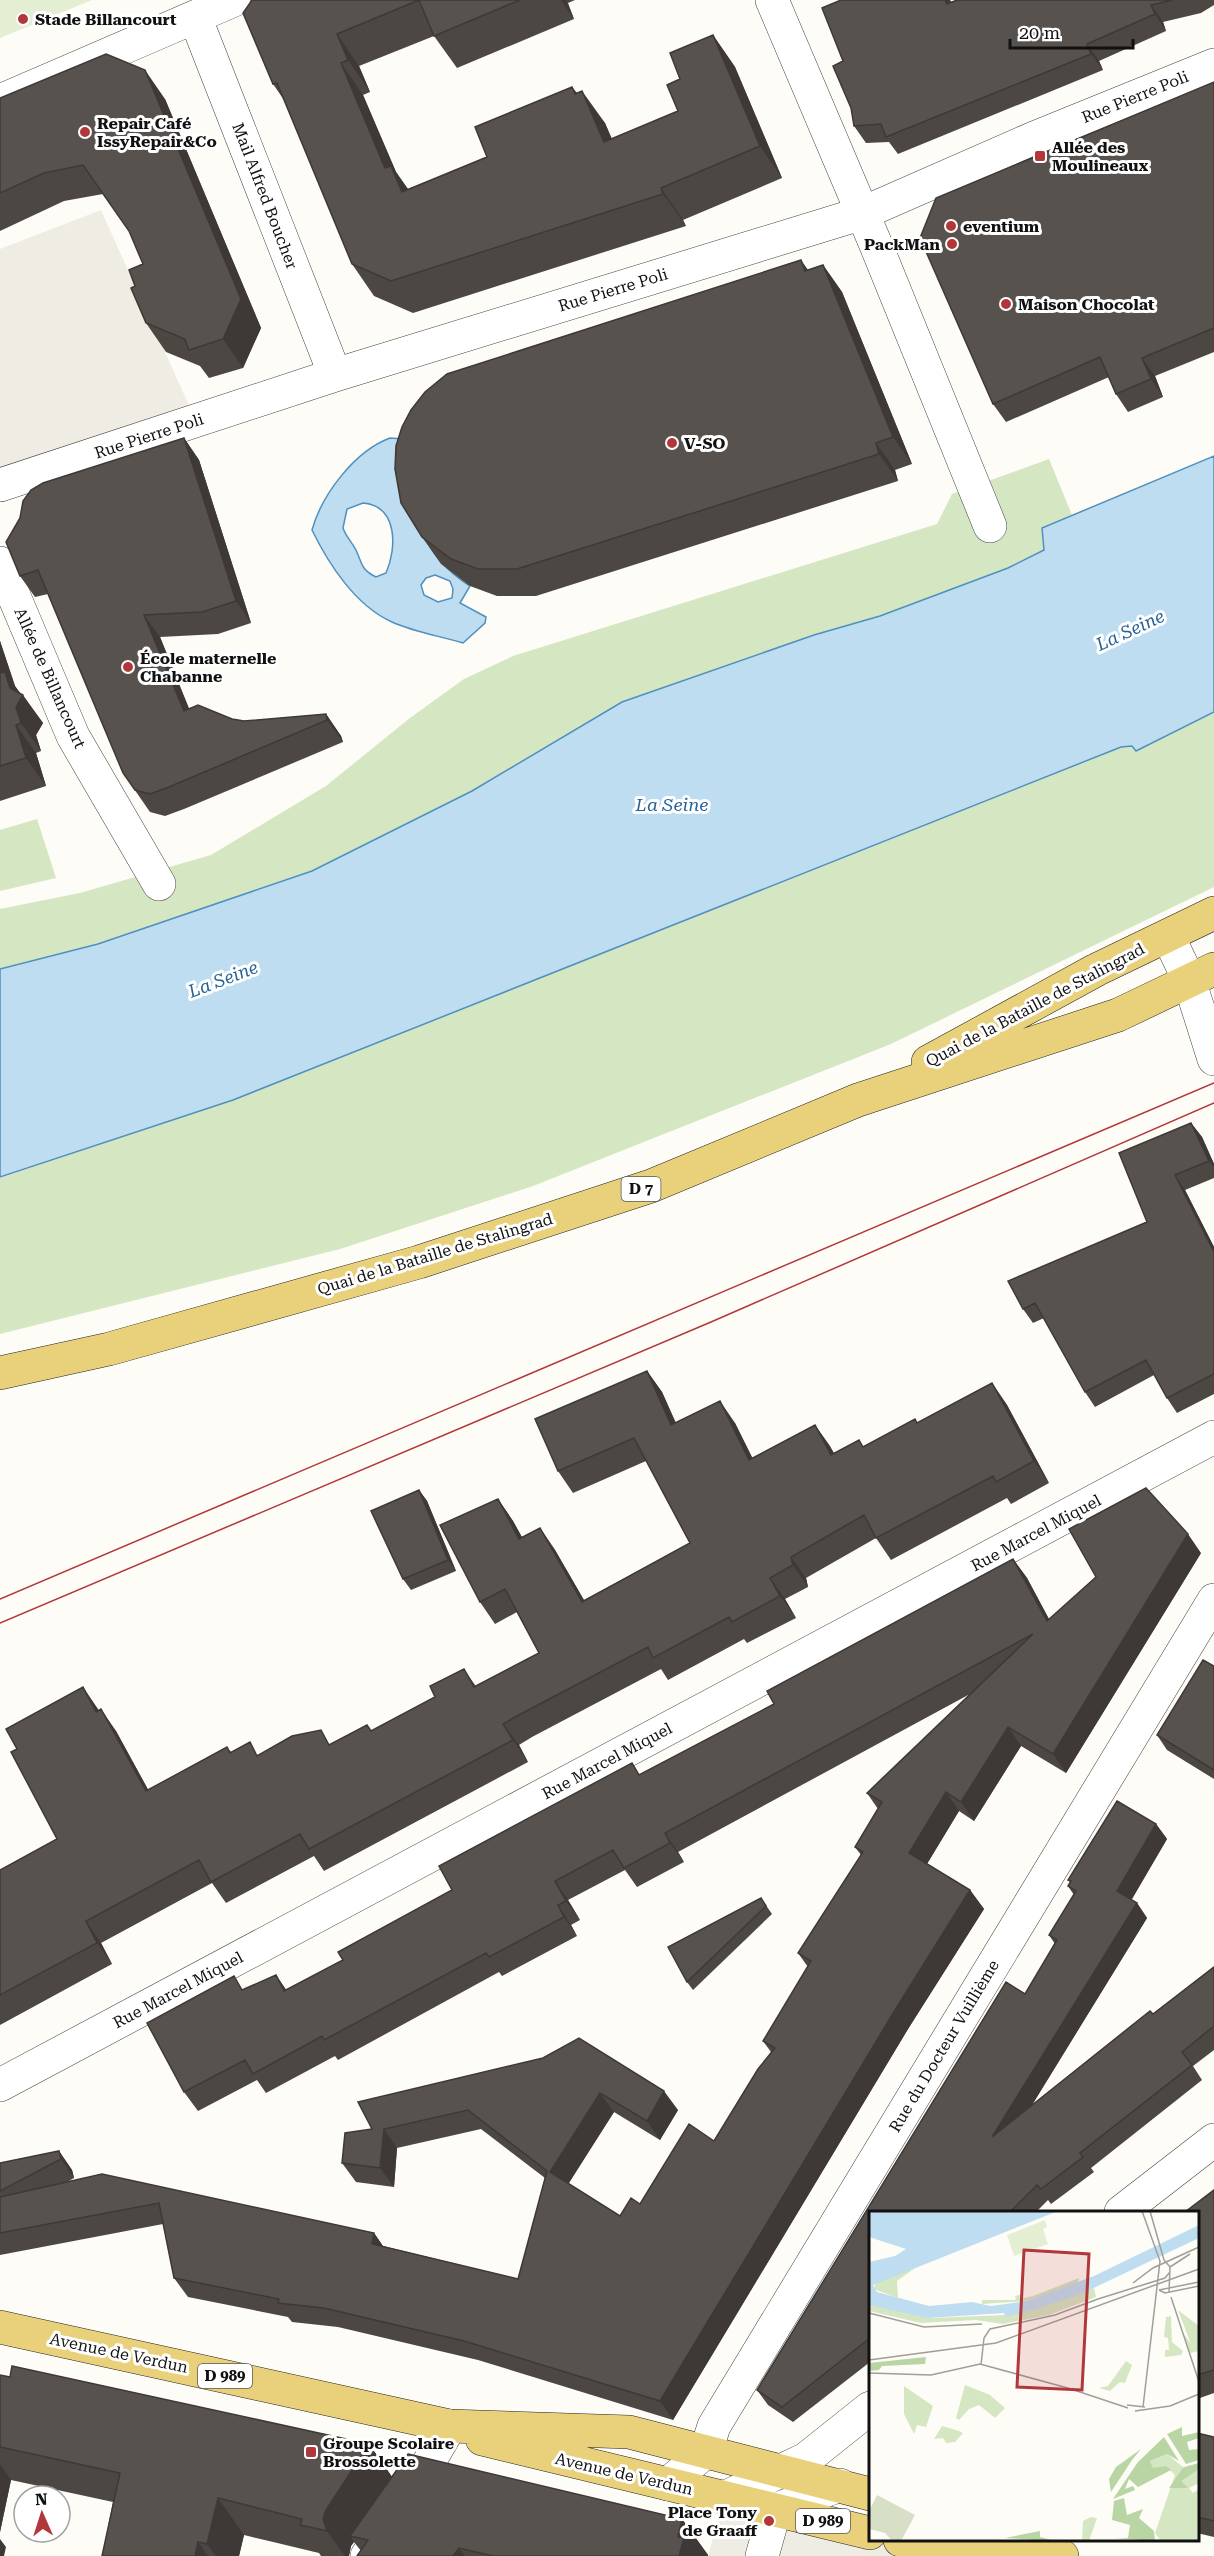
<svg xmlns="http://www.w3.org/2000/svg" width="1214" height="2556" font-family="'Roboto Serif',serif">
  <rect width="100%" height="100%" fill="#fefcf6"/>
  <path fill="#d4e6c2" d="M1049 459 1072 515 1042 528 1044 550 1008 568 880 616 814 635 622 702 472 791 312 871 98 944 0 969V909L80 893 211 855 326 786 410 718 464 679 513 656 937 524 952 494Z
    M1214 712V887L891 1044 533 1186 340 1249 0 1334V1178L233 1100 1121 747 1132 746 1136 751Z
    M37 819 56 878 0 891V830Z"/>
  <path fill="#e4eed2" d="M0 0H92L0 38Z"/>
  <path fill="#efece3" d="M101 210 196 421 0 485V249Z
    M724 2498 900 2540 945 2556H708Z"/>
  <path fill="#bfddf0" stroke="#4e90bf" stroke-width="1.5" fill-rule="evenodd" d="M390 438 404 439C415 502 411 549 470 586L460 603 486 617 485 623 463 643C440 636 414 632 392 622 356 606 329 565 312 530 322 494 355 451 390 438ZM363 503C398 506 397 548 386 573L376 577C361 570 362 563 356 550 352 542 346 537 343 528L347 509ZM435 575 450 581 453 589 452 598 438 602 424 595 421 585 426 578Z
    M1214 456V712L1136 751 1132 746 1121 747 233 1100 0 1177V969L98 944 312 871 472 791 622 702 814 635 880 616 1008 568 1044 550 1042 528Z"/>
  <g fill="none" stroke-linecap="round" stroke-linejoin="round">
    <g stroke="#444" stroke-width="34">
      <path id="street" d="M772 0 876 245 990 526
        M195 17 335 375
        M0 101 234 0
        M0 485 335 375 863 213 1034 138 1214 65
        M0 563 73 736 159 884
        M1168 936 1189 980 1214 1059
        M0 2085 1214 1437
        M1121 2212 1214 2140
        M668 2484 706 2451 714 2426 1214 1600
        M724 2498 806 2459 870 2408
        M367 2556 425 2469 450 2426
        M762 2556 775 2510 840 2485"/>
    </g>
    <g stroke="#222" stroke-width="34">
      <path id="primary" d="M928 1062 1096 970 1214 913
        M0 1373 109 1349 419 1262 651 1186 858 1100 1118 1015 1214 969
        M0 2327 450 2426 629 2432 870 2494
        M482 2439 870 2533
        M900 2540 1009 2556
        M1014 2540 1062 2556"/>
    </g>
    <use href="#street" stroke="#fff" stroke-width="33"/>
    <use href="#primary" stroke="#e9d07a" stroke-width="33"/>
    <path stroke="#b2373b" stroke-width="1.5" d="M0 1599 1214 1083
      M0 1623 711 1322 1214 1103"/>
  </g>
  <path fill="#4c4743" d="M252 0H575L568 3 574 19 457 68 434 36 359 66 370 92 363 95 396 172 408 189 487 157 572 87 577 93 605 123 612 139 678 111 680 79 713 35 735 67 782 178 683 220 686 226 413 313 374 296 352 264 284 100 273 84Z
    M841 0H950L951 2 957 0H1214V5L1201 13 1163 22 1166 31 1099 61 1103 70 898 154 889 142 866 143 854 126 843 61Z
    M1214 82V352L1155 376 1163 397 1128 412 1116 394 1109 377 1006 422 993 404Z
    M0 98 165 99 261 328 243 368 209 378 200 366 166 352 146 323 135 286 143 264 130 231 103 194 64 201 0 231Z
    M823 265 842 292 912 464 895 470 898 481 536 596H497L470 586 441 564 422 537Z
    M184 438 199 460 251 623 218 634 160 637 189 709 232 719 244 721 326 714 341 736 343 742 184 809 165 816 150 812 123 773 48 594 35 597 20 576Z
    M0 641 15 686 43 723 36 735 41 751 36 753 46 786 0 801Z
    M1191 1123 1202 1137 1214 1164V1178L1185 1190 1214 1247V1394L1177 1413 1167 1398 1154 1375 1095 1407 1085 1392 1044 1318 1033 1323 1023 1309 1147 1222Z
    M647 1371 662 1392 676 1423H735L752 1458 815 1425 834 1453 864 1446 918 1423 992 1383 1007 1405 1049 1483 1011 1504 1007 1498 891 1560 876 1538 806 1578 808 1587 785 1599 796 1618 747 1643 744 1639 668 1680 661 1669 532 1737 519 1745 528 1762 324 1871 314 1856 226 1903 212 1883 101 1943 112 1964 0 2025V1870L57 1839 99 1711 116 1731 148 1790 227 1747 231 1752 259 1755 330 1744 371 1731 476 1686 539 1653 517 1612 495 1624 480 1602 498 1499 513 1521 522 1537 540 1528 555 1550 584 1600 690 1543 646 1461 573 1493 558 1471Z
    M419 1490 427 1501 456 1571 411 1590 403 1579Z
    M1201 1553 1066 1773 1021 1746 974 1821 959 1811 927 1864 970 1890 984 1909 908 2029 673 2420 478 2360 338 2327 292 2322 288 2317 188 2297 174 2278 163 2224 0 2255V2163L59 2151 72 2170 74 2178 67 2182 374 2233 383 2246 518 2279 545 2178 481 2129 397 2148 394 2187 356 2182 342 2163 372 2129 543 2058 678 2110 660 2140 614 2112 568 2183 620 2216 640 2204 714 2141 771 2052 763 2041 808 1967 798 1953 861 1855 855 1847 878 1809 867 1793 970 1694 678 1852 684 1862 637 1887 625 1870 568 1900 580 1920 571 1925 577 1936 502 1976 499 1972 338 2060 335 2056 266 2093 257 2080 198 2111 184 2092 244 1989 276 1975 286 1990 343 1960 452 1890 640 1775 774 1704 1013 1559 1027 1578 1049 1619Z
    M1214 1666V1779L1167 1750 1157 1735Z
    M1117 1801 1156 1824 1167 1839 1131 1900 1137 1903 1147 1918 1032 2105 1150 2011 1153 2014 1214 1967V2050L1193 2066 1202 2080 1091 2168 1094 2172 1051 2204 1048 2200 1036 2212H870V2362L793 2422 768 2405 757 2390 1006 1982 1025 1994 1055 1944 1049 1935 1074 1895 1068 1886 1070 1882 1068 1880Z
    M761 1898 772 1914 693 1990 687 1982Z
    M1214 2190V2393L1197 2399V2212Z
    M0 2375 369 2444 392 2477 682 2519 708 2555V2556H357L361 2551 354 2542 351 2546 349 2556H321L319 2553 244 2535 239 2556H102L113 2502 11 2480 0 2532Z
    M1197 2433 1214 2437V2537L1197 2533Z"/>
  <path fill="#3e3937" d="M561 0H566L574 19Z
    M945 0H950L959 21 947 4Z
    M1151 5 1163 22 1166 31 1155 14Z
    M337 34 359 66 370 92 348 60Z
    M713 35 735 67 782 178 760 146Z
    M1087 44 1099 61 1103 70 1091 54Z
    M341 63 363 95 396 172 414 198 424 224 385 168Z
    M145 70 165 99 261 328 243 368 223 339Z
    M572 87 594 118 582 91 605 123 626 174 604 142Z
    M661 188 683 220 686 226 663 194Z
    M801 260 820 287 805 271Z
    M823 265 842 292 912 464 893 437Z
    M1142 358 1155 376 1163 397 1151 379Z
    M184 438 199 460 251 623 236 601Z
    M876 443 895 470 898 481 879 454Z
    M144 615 160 637 199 733 184 711Z
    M0 641 15 686 22 697 23 695 43 723 36 735 41 751 21 723 0 673Z
    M326 714 341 736 343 742 327 720Z
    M16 725 36 753 46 786 26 758Z
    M1191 1123 1202 1137 1214 1164V1167L1209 1161Z
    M1175 1175 1185 1190 1214 1247V1252Z
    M647 1371 662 1392 686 1447 671 1425Z
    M992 1383 1007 1405 1049 1483 1034 1461Z
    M720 1401 735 1423 764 1481 749 1460Z
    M815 1425 830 1446 846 1476 831 1455Z
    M419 1490 427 1501 456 1571 448 1560Z
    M498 1499 513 1521 534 1560 519 1539Z
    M540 1528 555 1550 597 1623 582 1602Z
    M1188 1534 1201 1553 1066 1773 1053 1754Z
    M791 1557 806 1578 808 1587 793 1565Z
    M1013 1559 1027 1578 1060 1640 1047 1621Z
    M770 1578 785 1599 796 1618 780 1596Z
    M464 1669 479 1691 474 1687Z
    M83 1687 98 1709 111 1734 96 1712Z
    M101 1709 116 1731 161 1813 146 1791Z
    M503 1724 519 1745 528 1762 513 1740Z
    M1008 1727 1021 1746 974 1821 961 1802Z
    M946 1792 959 1811 922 1872 909 1853Z
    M1156 1824 1167 1839 1128 1906 1117 1891Z
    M665 1833 678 1852 684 1862 670 1843Z
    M555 1881 568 1900 580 1920 566 1901Z
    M970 1890 984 1909 908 2029 673 2420 660 2401 895 2010Z
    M1137 1903 1147 1918 1003 2152 992 2137Z
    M558 1905 571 1925 577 1936 564 1917Z
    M86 1921 101 1943 112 1964 97 1943Z
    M276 1975 289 1994 284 1991Z
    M664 2091 678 2110 660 2140 647 2121Z
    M600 2093 614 2112 564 2191 550 2172Z
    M384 2129 397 2148 394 2187 380 2168Z
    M59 2151 72 2170 74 2178 61 2159Z
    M374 2233 387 2252 372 2244Z
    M369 2444 395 2481 350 2536 354 2542 351 2546 349 2556H345L327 2531 323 2519 326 2510Z
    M0 2464 11 2480 0 2532Z
    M218 2498 244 2535 239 2556H216L207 2544Z
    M682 2519 708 2555V2556H679L678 2537Z
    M0 2539 6 2547 4 2556H0Z
    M198 2542 208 2556H195Z
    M459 2548 465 2556H453Z"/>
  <path fill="#58524e" stroke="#3e3937" stroke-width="1.5" d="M252 0H520L434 36 419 0 337 34 348 60 341 63 385 168 391 166 402 192 487 157 475 127 572 87 575 94 582 91 604 142 678 111 667 85 680 79 670 53 713 35 760 146 661 188 663 194 391 281 352 264 277 83 273 84 243 13Z
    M841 0H945L947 4 957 0H1173L1151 5 1155 14 1087 44 1091 54 886 137 881 124 854 126 851 108 833 66 843 61 822 8Z
    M106 54 145 70 241 299 223 339 189 350 185 339 146 323 131 288 135 286 129 270 143 264 129 231 83 165 44 173 0 193V98Z
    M1214 82V328L1142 358 1151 379 1116 394 1100 357 993 404 920 238 936 198Z
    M801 260 805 271 823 265 893 437 876 443 879 454 517 569H478L451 559 422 537 401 503 395 469 396 446 402 427 411 410 425 392 447 374Z
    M184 438 236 601 202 612 144 615 184 711 198 705 232 719 244 721 326 714 327 720 169 787 150 794 135 790 123 773 38 570 20 576 6 542 20 518 23 501 31 490 43 483Z
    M5 672 10 688 23 695 16 707 21 723 16 725 26 758 0 766V673Z
    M1191 1123 1209 1161 1175 1175 1214 1252V1374L1167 1398 1146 1360 1085 1392 1035 1303 1023 1309 1008 1281 1147 1222 1119 1153Z
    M647 1371 671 1425 720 1401 749 1460 815 1425 831 1455 859 1440 863 1447 915 1419 917 1423 992 1383 1034 1461 996 1482 993 1476 876 1538 864 1515 791 1557 793 1565 770 1578 780 1596 732 1622 729 1617 653 1658 648 1647 517 1716 503 1724 513 1740 309 1849 300 1834 211 1882 199 1860 86 1921 97 1943 0 1995V1870L57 1839 11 1752 17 1749 6 1729 83 1687 96 1712 101 1709 146 1791 227 1747 230 1753 250 1742 257 1756 292 1736 321 1730 329 1745 367 1725 371 1731 435 1697 430 1686 464 1669 474 1687 539 1653 505 1589 480 1602 440 1525 498 1499 519 1539 540 1528 582 1602 690 1543 634 1438 558 1471 535 1419Z
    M1146 1488 1188 1534 1053 1754 1008 1727 961 1802 946 1792 909 1853 970 1890 895 2010 660 2401 464 2341 324 2308 278 2303 279 2299 174 2278 159 2203 0 2233V2197L102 2174 374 2233 372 2244 518 2279 547 2171 468 2110 384 2129 380 2168 342 2163 345 2133 372 2129 358 2102 543 2058 579 2038 664 2091 647 2121 600 2093 550 2172 620 2216 631 2198 640 2204 689 2124 714 2141 758 2069 775 2048 763 2041 811 1961 798 1953 863 1852 855 1847 882 1802 867 1793 1033 1634 665 1833 670 1843 624 1868 613 1850 555 1881 566 1901 558 1905 564 1917 489 1957 486 1953 324 2040 322 2036 253 2074 245 2060 184 2092 147 2023 234 1976 242 1990 276 1975 284 1991 343 1960 338 1952 452 1890 439 1866 632 1763 639 1775 774 1704 767 1691 1013 1559 1047 1621 1096 1577 1069 1529Z
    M419 1490 448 1560 403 1579 371 1511Z
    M1203 1660 1214 1666V1770L1157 1735Z
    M1117 1801 1156 1824 1117 1891 1137 1903 992 2137 1150 2011 1153 2014 1214 1967V2026L1182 2052 1192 2065 1080 2153 1083 2157 1041 2189 1037 2185 1010 2212H870V2338L782 2407 757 2390 1006 1982 1025 1994 1057 1940 1049 1935 1076 1891 1068 1886 1071 1881 1068 1880Z
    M761 1898 766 1906 687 1982 668 1947Z
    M59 2151 61 2159 0 2191V2163Z
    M1214 2190V2370L1197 2375V2212H1185Z
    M12 2366 369 2444 326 2510 323 2519 327 2531 300 2525 302 2519 218 2498 207 2544 198 2542 195 2556H102L120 2473 0 2447V2375L10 2377Z
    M1197 2433 1214 2437V2521L1197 2517Z
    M408 2454 682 2519 678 2537 684 2538 679 2556H493L459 2548 453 2556H357L368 2540 350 2536Z"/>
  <g fill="#b2373b" stroke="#fff" stroke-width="2">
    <circle cx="23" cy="19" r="6"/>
    <circle cx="85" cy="132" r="6"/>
    <rect x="1034" y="150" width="12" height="12" rx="3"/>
    <circle cx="951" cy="226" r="6"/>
    <circle cx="952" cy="244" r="6"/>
    <circle cx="1006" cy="304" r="6"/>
    <circle cx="672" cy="443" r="6"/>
    <circle cx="128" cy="667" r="6"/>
    <rect x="305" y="2446" width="12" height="12" rx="3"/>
    <circle cx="769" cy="2521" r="6"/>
  </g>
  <g text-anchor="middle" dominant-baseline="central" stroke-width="6" stroke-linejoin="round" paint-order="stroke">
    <g fill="#fff" stroke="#585858" stroke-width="1.5">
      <rect x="621.5" y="1177" width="39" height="24" rx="4.5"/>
      <rect x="198" y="2364" width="54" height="24" rx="4.5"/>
      <rect x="796" y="2509" width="54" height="24" rx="4.5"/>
    </g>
    <g font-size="15" font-weight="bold" fill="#111">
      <text x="641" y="1189">D 7</text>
      <text x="225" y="2376">D 989</text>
      <text x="823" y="2521">D 989</text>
    </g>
    <g font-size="16" font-weight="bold" fill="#111" stroke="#fff" text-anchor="start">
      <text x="35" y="19">Stade Billancourt</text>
      <text x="97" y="123">Repair Café<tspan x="97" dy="18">IssyRepair&amp;Co</tspan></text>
      <text x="1052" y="147">Allée des<tspan x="1052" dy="18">Moulineaux</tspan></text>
      <text x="963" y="226">eventium</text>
      <text x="940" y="244" text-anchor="end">PackMan</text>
      <text x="1018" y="304">Maison Chocolat</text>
      <text x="684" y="443">V-SO</text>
      <text x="140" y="658">École maternelle<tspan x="140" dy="18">Chabanne</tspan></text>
      <text x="323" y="2443">Groupe Scolaire<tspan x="323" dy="18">Brossolette</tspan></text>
      <text x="757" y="2512" text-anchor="end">Place Tony<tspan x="757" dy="18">de Graaff</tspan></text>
    </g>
    <g font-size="16" fill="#111" stroke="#fff">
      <text transform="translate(1135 97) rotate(-22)">Rue Pierre Poli</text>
      <text transform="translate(265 196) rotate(69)">Mail Alfred Boucher</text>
      <text transform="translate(613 290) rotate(-17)">Rue Pierre Poli</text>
      <text transform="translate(149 436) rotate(-18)">Rue Pierre Poli</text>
      <text transform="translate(50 678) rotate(66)">Allée de Billancourt</text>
      <text transform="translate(1035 1005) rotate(-28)">Quai de la Bataille de Stalingrad</text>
      <text transform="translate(435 1254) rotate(-17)">Quai de la Bataille de Stalingrad</text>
      <text transform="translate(1036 1533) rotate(-28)">Rue Marcel Miquel</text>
      <text transform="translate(607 1761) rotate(-28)">Rue Marcel Miquel</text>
      <text transform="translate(178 1990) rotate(-28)">Rue Marcel Miquel</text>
      <text transform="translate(944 2046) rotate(-59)">Rue du Docteur Vuillième</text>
      <text transform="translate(119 2353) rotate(12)">Avenue de Verdun</text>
      <text transform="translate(624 2474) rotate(13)">Avenue de Verdun</text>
    </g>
    <g font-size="18" font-style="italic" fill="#266396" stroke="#fff">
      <text transform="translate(1130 630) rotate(-25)">La Seine</text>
      <text x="672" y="804">La Seine</text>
      <text transform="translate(223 979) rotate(-21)">La Seine</text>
    </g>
  </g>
  <g transform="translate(869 2211)">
    <rect width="330" height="330" fill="#fefcf6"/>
    <path d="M46 57 28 70 29 87 5 78 7 70ZM210 67 209 72 158 90 113 93V89H147L146 85 155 83 151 88 164 85ZM225 77 227 86 180 104 134 113 107 109 52 112 0 100 1 92 64 107 137 104ZM309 99 330 115V140L321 142 315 123 322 133ZM302 105 303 131 314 140 312 144 296 146V139H300L299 127 295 126 297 106ZM257 150 263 154 256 172 251 171 241 180 230 177 239 175ZM96 174 121 184 136 197 126 207 110 194 100 198 90 209 87 207ZM35 175 64 195 57 216 48 214 45 223 35 203ZM73 215 90 220 94 222 86 231 77 232 74 227 65 228ZM298 243 314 256 330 252V272L320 277 324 282 330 278V330H292L286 322 306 264 297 255 284 258 281 250ZM222 306 228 307 220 330H213L214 310Z" fill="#d4e6c2"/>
    <path d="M57 146 56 153 13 155 10 159 0 160V152ZM313 216V225L330 221V227L318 231 320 239 330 238V249L317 253 298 223ZM295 226 310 250 298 243 281 250 284 257 297 255 302 259 269 276 260 268 256 278 264 275 266 279 244 288 269 251ZM272 238 263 249 242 281 240 268 247 256ZM330 252V258L312 270 319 277H300L314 257ZM255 287 258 304 274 298 270 307 285 320 286 330 246 327H259L261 314 243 309 245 290ZM171 320V326L186 330 136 327Z" fill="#b8d5a3"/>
    <path d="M8 284 46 304 32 330H23L16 322 0 318V300Z" fill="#d7dfc7"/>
    <path d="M176 9 178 16 174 18 179 33 145 45 138 24Z" fill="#e4eed2"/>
    <path d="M0 0H189L4 74 8 81 60 95 103 91 122 95 158 90 225 65 330 14V27L214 82 164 99 136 106 135 102 59 107 0 94V51L26 45 37 38 0 26Z" fill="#bfddf0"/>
    <path fill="none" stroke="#9f9e9a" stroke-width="1.5" d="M273 0 291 50 274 196M281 0 295 49 301 56 300 82M301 56 321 43M264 72 284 57 330 36M290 79 296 82 330 75M290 79 330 71M302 86 330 171M229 88 296 67 301 61M0 102 55 116 113 113M0 149 127 132 330 58M112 154 115 127 121 118 186 104 229 88M0 162 62 164 111 153 206 179M205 179 259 197M258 194 276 196M266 200 301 195 330 183"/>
    <path fill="#b2373b" fill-opacity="0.15" stroke="#b2373b" stroke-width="3" d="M155 39 220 43 213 179 148 176Z"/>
    <rect width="330" height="330" fill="none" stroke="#111" stroke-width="3"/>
  </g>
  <g transform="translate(42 2514) rotate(357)"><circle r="28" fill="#ffffff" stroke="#a0a0a0" stroke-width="1.5"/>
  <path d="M0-4.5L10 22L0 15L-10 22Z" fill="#b2373b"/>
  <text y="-9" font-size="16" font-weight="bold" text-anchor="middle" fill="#111111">N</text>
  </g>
  <path d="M1010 39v9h123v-9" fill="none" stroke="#111111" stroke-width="3"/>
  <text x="1019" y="39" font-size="18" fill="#111111" stroke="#ffffff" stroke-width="4.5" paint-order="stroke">20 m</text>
</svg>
